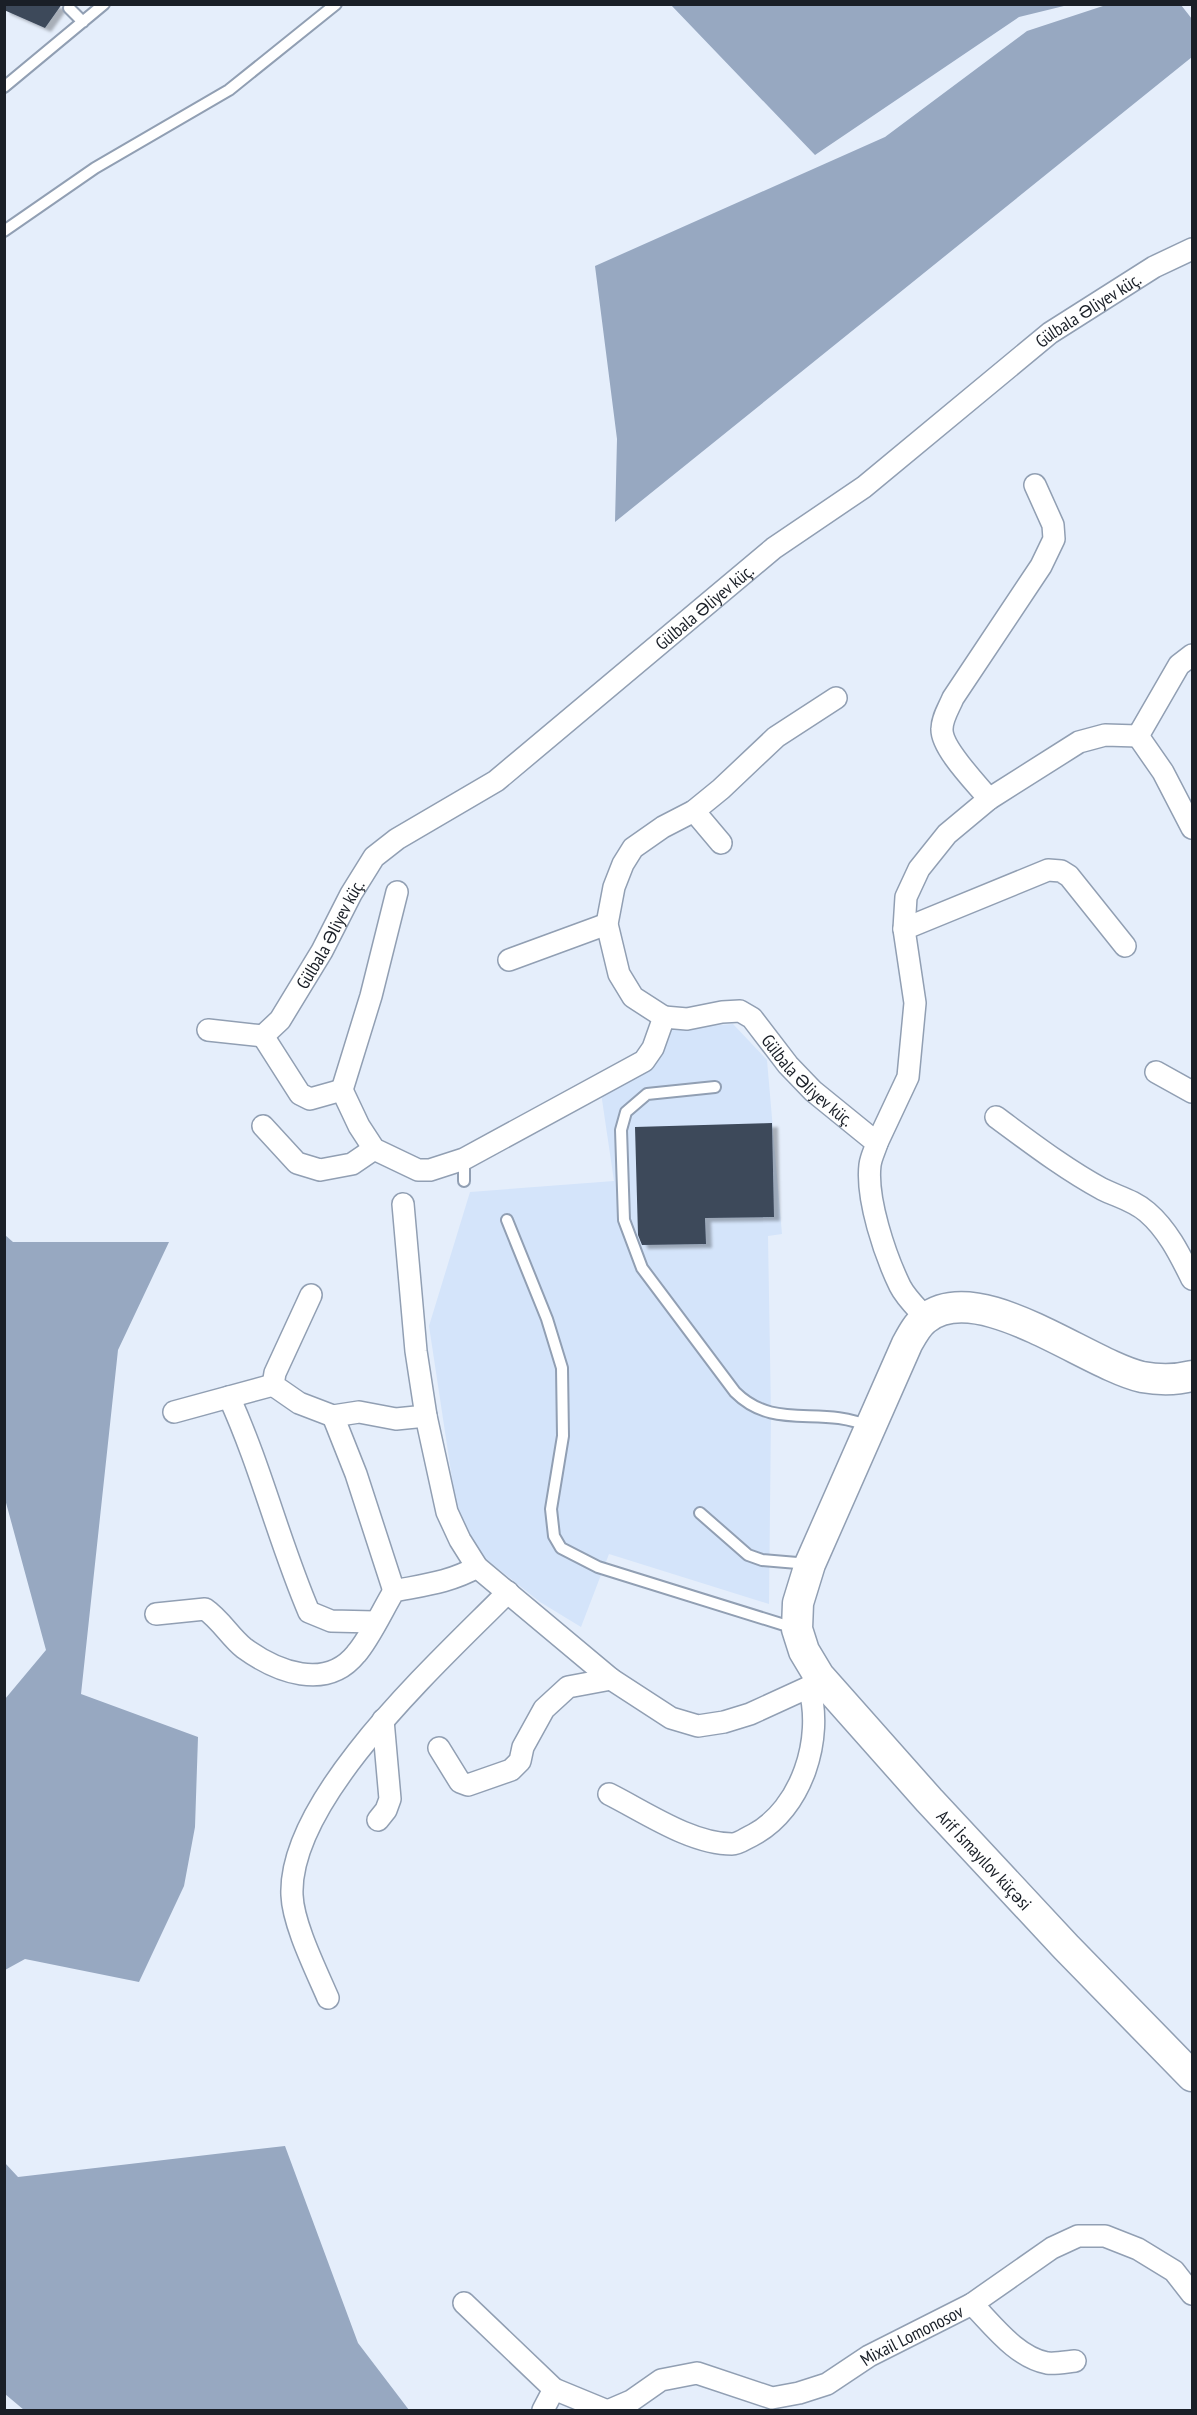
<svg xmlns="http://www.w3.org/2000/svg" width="1197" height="2415" font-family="'PT Sans Narrow',sans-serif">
  <defs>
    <filter id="shadow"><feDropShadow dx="6" dy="4" stdDeviation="1.5" flood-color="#0004"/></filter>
  </defs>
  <rect width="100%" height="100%" fill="#e5eefb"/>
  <path fill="#d4e4fa" d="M733 1024 767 1060 782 1234 768 1236 771 1414 769 1604 609 1554 581 1627 540 1602 482 1556 458 1518 429 1326 470 1192 614 1181 600 1086 669 1029Z"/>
  <path fill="#97a8c1" d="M671 5H1068L1019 17 815 155Z
    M1106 5H1181L1192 19V57L615 522 617 439 595 266 885 137 1027 31Z
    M5 1235 13 1242H169L118 1350 81 1694 198 1737 195 1827 184 1886 139 1982 25 1959 5 1970V1699L46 1650 5 1499Z
    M285 2146 358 2343 409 2410H24L5 2394V2163L18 2177Z"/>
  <path fill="#3c485a" filter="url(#shadow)" d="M4 4H62L45 28 4 10Z
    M772 1123 774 1217 705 1218 706 1244 642 1245 638 1235 635 1127Z"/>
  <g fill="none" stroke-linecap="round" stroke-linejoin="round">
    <g stroke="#919fb3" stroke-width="14">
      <path id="lane" d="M69 8 83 22
        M4 87 104 4
        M4 231 95 168 229 90 336 4
        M715 1087 647 1094 626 1112 621 1130 624 1220 642 1268 735 1392C775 1432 821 1404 870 1427
        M464 1181V1159
        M507 1220 547 1319 562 1368 563 1436 551 1509 554 1536 561 1548 598 1567 794 1628
        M700 1513 748 1555 762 1560 809 1564"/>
    </g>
    <g stroke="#919fb3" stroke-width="24">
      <g id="street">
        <path d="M1138 736 1163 772 1192 828"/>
        <path d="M989 799C977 784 941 748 942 729 942 718 949 708 953 698L1041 566 1054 539 1053 525 1035 485"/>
        <path d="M694 811 721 843"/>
        <path d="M904 929 1048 870 1061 871 1069 876 1125 946"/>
        <path d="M509 960 607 924"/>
        <path d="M664 1017 633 997 619 974 607 924 614 887 623 864 633 848 663 827 694 811 721 789 776 737 836 698"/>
        <path d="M208 1030 263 1036"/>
        <path id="s1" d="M263 1036 280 1020 322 951 351 894 374 857 397 839 496 781 774 548 864 487 1050 333 1154 267 1192 249"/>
        <path id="s2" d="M263 1036 300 1094 310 1099 342 1090 359 1126 374 1149 418 1170H430L464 1159 644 1061 653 1048 664 1017 687 1019 722 1012 740 1011 752 1018 788 1065 813 1091 877 1143C875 1150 871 1157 870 1165 866 1199 885 1255 900 1286 906 1298 917 1308 926 1318"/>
        <path d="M1156 1072 1192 1092"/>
        <path d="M342 1090 371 996 397 892"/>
        <path d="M996 1117C1030 1142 1065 1169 1102 1189 1118 1197 1133 1200 1147 1212 1168 1230 1180 1255 1192 1279"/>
        <path d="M263 1126 297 1163 320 1170 352 1164 374 1149"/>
        <path d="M877 1143 908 1077 915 1003 904 929 906 897 919 869 947 834 989 799 1079 742 1105 735 1138 736 1179 665 1192 655"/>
        <path d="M403 1204 416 1351 426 1416 447 1512 460 1540 477 1567 611 1679 671 1718 698 1726 724 1722 750 1714 809 1687 819 1676"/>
        <path d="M311 1295 275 1373 273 1385 299 1403 333 1416 359 1412 396 1419 426 1416"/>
        <path d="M229 1397C261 1467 279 1542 309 1612L331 1621 375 1622"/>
        <path d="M174 1412 273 1385"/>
        <path d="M333 1416 356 1474 394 1591"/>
        <path d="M156 1614 205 1609C221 1620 230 1637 244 1648 277 1672 326 1691 356 1654 370 1638 383 1609 394 1591 424 1585 451 1582 477 1567"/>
        <path d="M439 1748 460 1782 468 1785 511 1770 520 1761 523 1747 544 1709 568 1687 611 1679"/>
        <path d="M609 1794C645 1812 691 1844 732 1844 739 1844 746 1838 753 1835 802 1809 824 1738 809 1687"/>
        <path d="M378 1820 386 1810 390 1799 383 1720"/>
        <path d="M328 1998C316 1970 293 1924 292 1895 288 1797 442 1659 508 1592"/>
        <path d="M464 2303 554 2389 605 2410"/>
        <path d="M972 2304C993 2325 1016 2357 1047 2363 1055 2364 1066 2362 1075 2361"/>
        <path d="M543 2410 554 2389"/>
        <path id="s3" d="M610 2410 631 2401 661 2380 697 2373 772 2398 799 2393 827 2384 869 2356 972 2304 1052 2248 1078 2236H1105L1138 2249 1174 2271 1192 2294"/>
      </g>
    </g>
    <g stroke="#919fb3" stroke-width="33">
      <g id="secondary">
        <path id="s4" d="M1192 1376C1176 1380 1159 1380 1142 1377 1086 1364 978 1276 925 1319 917 1325 912 1335 907 1344L810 1564 798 1603 797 1629 804 1651 819 1676 929 1800 1066 1947 1192 2076"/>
      </g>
    </g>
    <use href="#lane" stroke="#fff" stroke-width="10"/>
    <use href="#street" stroke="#fff" stroke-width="21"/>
    <use href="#secondary" stroke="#fff" stroke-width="30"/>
  </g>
  <g text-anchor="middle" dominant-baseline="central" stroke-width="6" stroke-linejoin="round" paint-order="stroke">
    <g font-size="18" fill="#1a1f27" stroke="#f7faff">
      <text stroke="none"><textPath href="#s1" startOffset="1113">Gülbala Əliyev küç.</textPath></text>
      <text stroke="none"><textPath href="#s1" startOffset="627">Gülbala Əliyev küç.</textPath></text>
      <text stroke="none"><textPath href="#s1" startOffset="123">Gülbala Əliyev küç.</textPath></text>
      <text stroke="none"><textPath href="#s2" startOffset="705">Gülbala Əliyev küç.</textPath></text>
      <text stroke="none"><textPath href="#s4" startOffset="922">Arif İsmayılov küçəsi</textPath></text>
      <text stroke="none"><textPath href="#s3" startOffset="330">Mixail Lomonosov</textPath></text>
    </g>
  </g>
  <rect width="1197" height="2415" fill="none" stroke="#1a1f27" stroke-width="12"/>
</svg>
